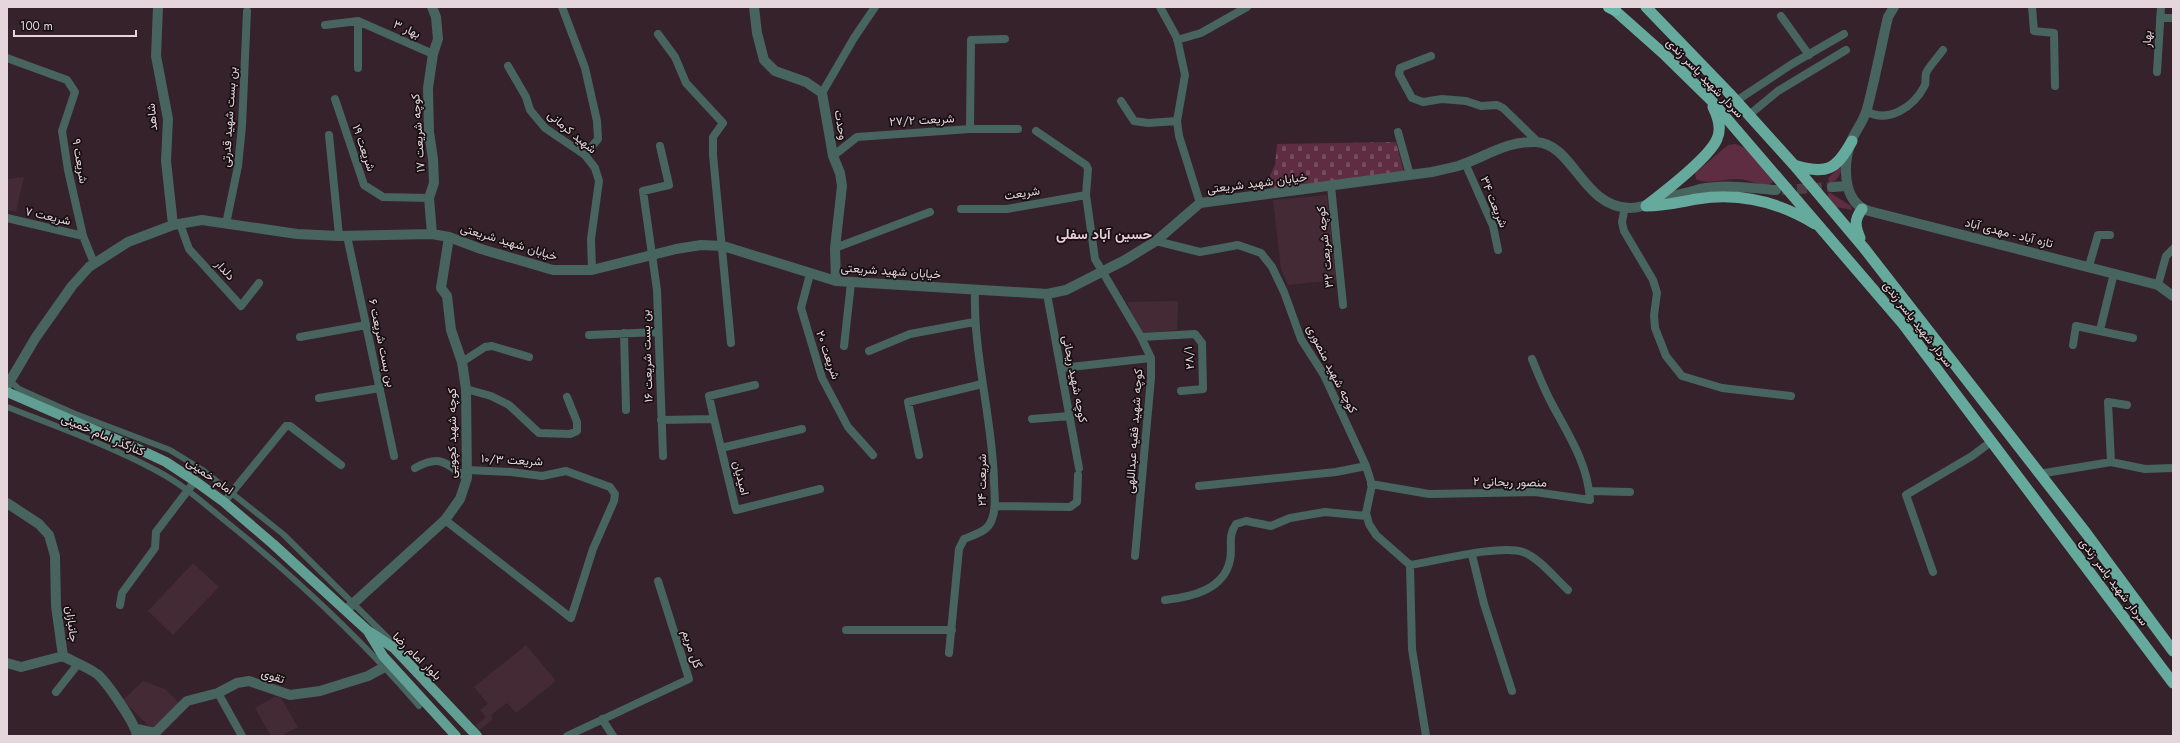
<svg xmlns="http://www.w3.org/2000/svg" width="2180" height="743" font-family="Jost,Vazirmatn,sans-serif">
  <defs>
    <pattern id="cemetery-stones" width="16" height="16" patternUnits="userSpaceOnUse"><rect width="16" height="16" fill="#5e2d42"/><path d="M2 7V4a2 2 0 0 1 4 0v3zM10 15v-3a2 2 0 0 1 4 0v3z" fill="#754b5d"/></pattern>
  </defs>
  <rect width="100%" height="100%" fill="#36222a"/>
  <path fill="#442a34" d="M24 177 16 212 7 210V179Z
    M1327 195 1336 280 1288 285 1281 269 1273 200Z
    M1178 301 1177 330 1143 333 1133 318 1127 302Z
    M193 563 219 587 173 635 148 611Z
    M526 645 556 681 516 713 507 703 492 714V720L478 731 474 727 486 717 480 710 488 704 474 687Z
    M143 681 165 689 180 704 153 730 123 700Z
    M276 696 281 698 298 727 281 736H271L255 708Z"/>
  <path fill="#5e2d42" d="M1735 144C1751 147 1762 167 1773 180L1772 183C1761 188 1749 179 1737 179 1726 179 1706 185 1696 179L1695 173 1728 145Z
    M1841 165 1843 167C1840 174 1837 183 1829 182L1828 178Z
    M1829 192 1851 206 1852 210 1836 207 1827 197Z"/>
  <path fill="url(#cemetery-stones)" d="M1396 142 1404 173 1271 189 1266 184 1275 165 1277 144Z"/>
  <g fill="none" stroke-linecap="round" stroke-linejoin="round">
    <path stroke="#503d45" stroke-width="10" stroke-dasharray="10 5" stroke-linecap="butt" d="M1782 190 1832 187"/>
    <path stroke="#47645f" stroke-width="6" d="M9 380 19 389 73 413 170 450 204 471 283 534 394 644
      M7 407C58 427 111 446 159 472 187 487 210 509 234 528 300 582 363 641 419 706"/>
    <path stroke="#47645f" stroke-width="8" d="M562 7 585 68 597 121 598 139 585 155
      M1160 7 1177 38 1185 75 1177 121 1179 136 1200 203
      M2032 7 2034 31 2054 33 2055 86
      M1781 16 1809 55
      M2160 18H2173
      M358 21V68
      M325 25 358 21 433 54
      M658 34 675 57 686 83 723 123 713 137V155L731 343
      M1177 40 1201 33 1247 7
      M1431 56 1400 68 1399 74 1412 98 1423 102 1442 99 1466 101 1481 106 1497 105 1503 108 1538 142
      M7 58 67 80 75 92 62 131 68 170 83 236 94 263
      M508 66 526 97 530 110 545 128 585 155 595 168 599 181 591 239 592 270
      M2157 72 2161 7
      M822 93 854 38 875 7
      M335 99 364 185 383 197 429 198
      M1121 101 1134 121 1148 123 1177 121
      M1736 101 1792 64 1844 34
      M1866 111C1888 124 1914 107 1925 85 1926 82 1925 77 1926 73 1930 65 1938 57 1943 50
      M1749 115 1778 91 1846 50
      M970 129 971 40 1005 39
      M1036 131 1086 165 1088 169 1086 195 1095 259 1141 337 1151 358V378L1135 556
      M1398 132 1410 175
      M329 135 339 236
      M660 146 669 185 643 191 657 290 663 456
      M833 156 857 137 970 129H1018
      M1465 163 1493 226 1498 250
      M1331 186 1343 305
      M1625 207 1622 222 1624 231 1653 280 1657 293 1654 315 1655 328 1666 356 1682 376 1722 388 1791 396
      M961 209H1007L1086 195
      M7 218 83 236
      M180 224 189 249 241 306 259 283
      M226 224 238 166 242 126 247 11
      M347 236 394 456
      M1156 241 1200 252 1238 245 1261 253 1272 267 1284 292 1301 339 1324 375 1366 466 1372 485 1366 513 1369 524 1376 535 1410 565
      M835 248 930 212
      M2089 266 2098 235H2110
      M810 274 801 308 822 378 848 427 873 455
      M2158 285 2166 256 2173 249
      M1047 294 1079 468
      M2100 330 2114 273
      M624 333 626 410
      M589 335 658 332
      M300 337 366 325
      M1141 337 1195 334 1202 343 1203 389 1181 391
      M2073 345 2076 326 2133 338
      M844 346 851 283
      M869 351 910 334 974 322
      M462 362 485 347 492 346 529 357
      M1062 368 1151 358
      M466 389 491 396 509 405 539 433 570 434 577 431V422L567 397
      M319 398 380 388
      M714 419 709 396 755 385
      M1032 419 1070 416
      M661 420 714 419 736 510 820 489
      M721 448 802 429
      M919 455 908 402 982 384
      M2111 462 2108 402 2127 405
      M415 468C441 454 445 463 467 478
      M2039 474 2111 462 2145 469 2173 468
      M1371 484 1429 494 1535 492 1590 500C1588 464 1568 434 1552 404 1544 389 1538 374 1532 359
      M1199 486 1336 472 1366 466
      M1590 491 1630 492
      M224 502 286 426H290L341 465
      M995 506 1070 507 1077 502 1078 475
      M445 520 571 618 593 549 614 501 615 494 610 487 566 471 542 476 511 472 467 470
      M1472 555 1484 604 1512 691
      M1410 565C1436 561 1501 544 1523 552 1538 557 1556 579 1568 590
      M1410 565 1412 649 1426 736
      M1933 572 1906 495 1972 456 1992 441
      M1165 600C1191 597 1224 590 1230 560 1233 546 1227 537 1236 524L1246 521 1271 526 1290 518 1325 512 1366 516
      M120 605 122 593 155 548 156 532 195 481
      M846 630H952
      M949 653 959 549 964 539C975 534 988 532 992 519 997 507 994 492 994 480 992 416 973 354 975 290
      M56 692 78 664
      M218 693 242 736
      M602 719 613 736
      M567 736 689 679 658 581"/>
    <path stroke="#47645f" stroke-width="10" d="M158 7 156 56 168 119 166 161 173 225
      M754 7 757 33 764 60 775 71 806 82 822 93 833 156 840 173 842 186 835 248 836 281
      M1894 7 1888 17C1881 47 1875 79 1867 109 1864 120 1857 129 1852 139 1843 162 1841 202 1869 211L2158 285 2173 296
      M1832 187 1847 186
      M432 234 429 198 434 183 433 159 429 132 428 88 433 54 438 39 436 17 432 7
      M7 386 36 337 72 286 89 267 128 242 173 225 202 220 297 234 339 236 432 234 449 237 481 249 553 270H592L676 249 701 245 723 246 836 281 1047 294 1066 290 1125 260 1156 241 1200 203 1432 172C1441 170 1450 168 1458 166 1486 157 1505 141 1536 142 1574 144 1582 207 1630 208 1645 208 1657 200 1671 196 1681 194 1691 192 1700 189 1725 184 1752 188 1776 190
      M7 503 39 524 49 535 55 556 56 606 63 656
      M346 610 445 520 460 499 467 478 466 389 462 362 451 330 447 296 441 288 449 237
      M63 656C74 662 87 667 97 674 106 681 136 724 137 736
      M7 663 21 667 63 656
      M137 729 155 733 187 701 218 693 237 683 249 681 290 695 320 691 368 676 390 664"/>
    <path stroke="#619f94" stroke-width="10" d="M7 392 134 447 166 462 195 481 224 502 273 544 367 630 394 648 477 736
      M369 633 383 656 456 736"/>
    <path stroke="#66aa9e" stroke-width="11" d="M1611 7 1665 55 1710 99 1903 324 2173 683
      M1646 7 1729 93 1794 165 1864 248 2086 533 2173 651
      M1794 165C1827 175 1836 170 1852 141
      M1646 206C1664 206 1680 202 1697 199 1740 192 1779 202 1815 224
      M1646 206C1663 193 1709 158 1717 139 1722 128 1718 117 1713 107
      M1860 238C1855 226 1854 220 1862 209"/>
    <path stroke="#6ab6a9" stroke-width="12" d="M1609 7 1615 10"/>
  </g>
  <g text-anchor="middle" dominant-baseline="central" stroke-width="3.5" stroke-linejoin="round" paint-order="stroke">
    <g font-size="12" fill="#e4d6db" stroke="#180f12">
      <text transform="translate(407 29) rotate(24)">بهار ۳</text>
      <text transform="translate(2147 39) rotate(-87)">بهار</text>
      <text transform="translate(1705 78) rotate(46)">سردار شهید یاسر زندی</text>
      <text transform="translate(152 117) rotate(-95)">شاهد</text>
      <text transform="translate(229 117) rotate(-86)">بن بست شهید قدرتی</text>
      <text transform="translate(922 120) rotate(-3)">شریعت ۲۷/۲</text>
      <text transform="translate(841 125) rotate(80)">وحدت</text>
      <text transform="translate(572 132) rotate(40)">شهید کرمانی</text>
      <text transform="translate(418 133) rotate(-94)">کوچه شریعت ۱۷</text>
      <text transform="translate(364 148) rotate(71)">شریعت ۱۹</text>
      <text transform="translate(80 161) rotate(80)">شریعت ۹</text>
      <text transform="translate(1257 183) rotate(-7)">خیابان شهید شریعتی</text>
      <text transform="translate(1022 193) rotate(-9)">شریعت</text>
      <text transform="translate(1494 202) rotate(68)">شریعت ۳۴</text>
      <text transform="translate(48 216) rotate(13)">شریعت ۷</text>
      <text transform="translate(2009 233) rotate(14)">تازه آباد - مهدی آباد</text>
      <text transform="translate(509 242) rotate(17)">خیابان شهید شریعتی</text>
      <text transform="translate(1325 247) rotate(-96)">کوچه شریعت ۳۲</text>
      <text transform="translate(225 270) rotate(48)">دلدار</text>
      <text transform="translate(891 271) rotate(4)">خیابان شهید شریعتی</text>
      <text transform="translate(1918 324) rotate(52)">سردار شهید یاسر زندی</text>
      <text transform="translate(382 343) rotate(78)">بن بست شریعت ۶</text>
      <text transform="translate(828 355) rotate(71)">شریعت ۲۰</text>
      <text transform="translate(647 356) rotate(-92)">بن بست شریعت ۱۶</text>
      <text transform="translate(1189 358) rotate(-96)">۲۸/۱</text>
      <text transform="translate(1332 369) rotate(63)">کوچه شهید منصوری</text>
      <text transform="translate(1075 379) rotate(79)">کوچه شهید ریحانی</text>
      <text transform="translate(1134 431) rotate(-86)">کوچه شهید فقیه عبداللهی</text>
      <text transform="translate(452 433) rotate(-90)">کوچه شهید کچویی</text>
      <text transform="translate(103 435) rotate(23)">کنارگذر امام خمینی</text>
      <text transform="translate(512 460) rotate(3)">شریعت ۱۰/۳</text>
      <text transform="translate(210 476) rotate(35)">امام خمینی</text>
      <text transform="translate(741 478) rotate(76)">امیدیان</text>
      <text transform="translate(982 480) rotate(-90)">شریعت ۲۴</text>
      <text transform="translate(1510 482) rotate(1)">منصور ریحانی ۲</text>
      <text transform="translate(2114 582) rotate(53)">سردار شهید یاسر زندی</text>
      <text transform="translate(72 624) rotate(83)">جانبازان</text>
      <text transform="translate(692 649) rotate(72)">گل مریم</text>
      <text transform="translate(417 656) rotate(44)">بلوار امام رضا</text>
      <text transform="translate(273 676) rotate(19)">تقوی</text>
    </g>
    <g font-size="14" font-weight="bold" fill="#e9cdd7" stroke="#180f12">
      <text x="1104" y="234">حسین آباد سفلی</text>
    </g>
  </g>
  <rect width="2180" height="743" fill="none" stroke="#e4d6db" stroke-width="16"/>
  <path d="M14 30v6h122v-6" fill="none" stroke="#e4d6db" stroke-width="2"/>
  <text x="20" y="30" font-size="12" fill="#e4d6db" stroke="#180f12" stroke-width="3" paint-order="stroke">100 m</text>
</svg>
